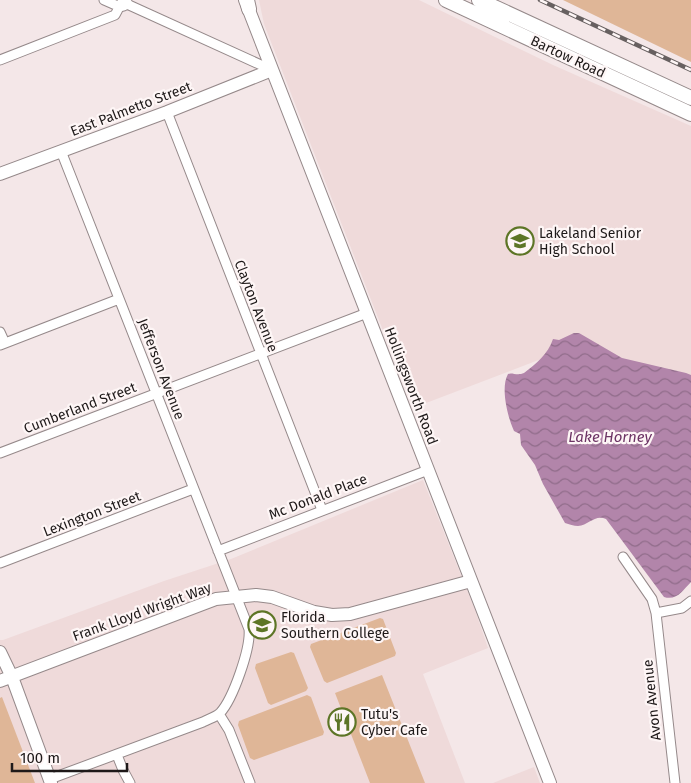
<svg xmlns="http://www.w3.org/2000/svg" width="691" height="783" font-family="'Fira Sans',sans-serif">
  <defs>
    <pattern id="water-waves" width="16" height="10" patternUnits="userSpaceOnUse" patternTransform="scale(1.25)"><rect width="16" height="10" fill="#b285aa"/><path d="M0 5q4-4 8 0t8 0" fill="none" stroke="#906c8a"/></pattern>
  </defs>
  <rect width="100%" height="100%" fill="#f4e7e8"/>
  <path fill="#efdada" d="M259 0H419L553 65 691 126V418L549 356 413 408 264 24Z
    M423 480 475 610 488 648 423 674 465 783H0V640H3L164 581 231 559Z
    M534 767 540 783H493Z"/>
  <path fill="#dfb697" d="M563 0H691V62Z
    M380 618 383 619 396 653 395 656 327 683 324 681 310 647 311 644Z
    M291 652 294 653 308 688 306 691 271 705 268 703 255 668 256 664Z
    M382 675 425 783H370L335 693Z
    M307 695 311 697 324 732 323 735 254 760 250 758 238 725 239 721Z
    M2 697 35 783H0V698Z"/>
  <path fill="url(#water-waves)" d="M574 333H579L622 358 686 373 691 375V582C683 590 677 601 664 597L606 519C595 514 589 525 578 526 574 526 569 524 565 523L543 484 535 465 521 445 520 434 514 431C508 418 500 388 508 374 512 372 517 376 524 373 536 364 548 354 553 339L559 340Z"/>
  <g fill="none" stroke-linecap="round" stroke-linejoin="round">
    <g stroke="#95898a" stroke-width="11">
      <path id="street" d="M104 0 120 7 124 6
        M125 0 129 5 272 70
        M0 60 115 15 123 0
        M167 112 322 510
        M0 332 5 343
        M0 345 119 299
        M0 453 367 313
        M218 551 428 470
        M623 557 652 599 656 613 682 608 691 601
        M0 563 193 489
        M656 613 675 783
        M219 714 229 730 250 783
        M117 755 123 770 130 783
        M50 779 203 722C208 719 216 717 220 713 233 699 251 648 249 629L61 151"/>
    </g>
    <g stroke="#95898a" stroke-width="14">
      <path id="secondary" d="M245 0 550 783
        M0 174 167 112 272 70
        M0 652 12 677 51 783
        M0 681 216 599 256 595 272 597 314 612 332 615 350 614 471 581"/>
    </g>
    <g stroke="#95898a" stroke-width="16">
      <path id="primary" d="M247 0 249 9
        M446 0 691 114
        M479 0 691 98"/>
    </g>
    <use href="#street" stroke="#fff" stroke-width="9"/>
    <use href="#secondary" stroke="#fff" stroke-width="12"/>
    <use href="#primary" stroke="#fff" stroke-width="14"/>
    <g stroke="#676060" stroke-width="4.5">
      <path id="rail" d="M540 0 691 70"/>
    </g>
    <use href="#rail" stroke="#fef6f6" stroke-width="2.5" stroke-dasharray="8" stroke-linecap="butt"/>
  </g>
  <defs>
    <g id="school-ring" transform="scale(1.4375)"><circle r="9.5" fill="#fef6f6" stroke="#5d7526" stroke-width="1.5"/><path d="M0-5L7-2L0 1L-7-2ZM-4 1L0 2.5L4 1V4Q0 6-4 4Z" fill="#5d7526"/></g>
    <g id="university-ring" transform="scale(1.4375)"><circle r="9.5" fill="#fef6f6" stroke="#5d7526" stroke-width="1.5"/><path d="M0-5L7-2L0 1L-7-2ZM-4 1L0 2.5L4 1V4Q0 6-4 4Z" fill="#5d7526"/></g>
    <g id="restaurant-ring" transform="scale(1.4375)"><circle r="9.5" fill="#fef6f6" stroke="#5d7526" stroke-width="1.5"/><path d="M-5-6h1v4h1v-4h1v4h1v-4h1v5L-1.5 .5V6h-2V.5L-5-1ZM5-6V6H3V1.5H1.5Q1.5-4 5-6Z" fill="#5d7526"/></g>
  </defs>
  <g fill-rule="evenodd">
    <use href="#school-ring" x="520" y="241"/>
    <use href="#university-ring" x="262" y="625"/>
    <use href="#restaurant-ring" x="342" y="722"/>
  </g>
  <g text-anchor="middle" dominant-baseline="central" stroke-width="4.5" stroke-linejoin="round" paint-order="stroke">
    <g font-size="14" fill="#1e1919" stroke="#fef6f6">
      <text transform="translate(568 57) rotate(25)">Bartow Road</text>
      <text transform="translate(131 109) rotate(-21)">East Palmetto Street</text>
      <text transform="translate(256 306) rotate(69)">Clayton Avenue</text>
      <text transform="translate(161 369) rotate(69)">Jefferson Avenue</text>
      <text transform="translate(411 386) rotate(69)">Hollingsworth Road</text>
      <text transform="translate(80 408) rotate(-21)">Cumberland Street</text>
      <text transform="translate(318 497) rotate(-21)">Mc Donald Place</text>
      <text transform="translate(92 514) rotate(-21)">Lexington Street</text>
      <text transform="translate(142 612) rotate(-20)">Frank Lloyd Wright Way</text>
      <text transform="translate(652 700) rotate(-96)">Avon Avenue</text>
    </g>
    <g font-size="14" fill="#1e1919" stroke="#fef6f6" text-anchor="start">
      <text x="539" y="233">Lakeland Senior<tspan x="539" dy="16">High School</tspan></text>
      <text x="281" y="617">Florida<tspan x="281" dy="16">Southern College</tspan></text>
      <text x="361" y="714">Tutu's<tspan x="361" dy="16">Cyber Cafe</tspan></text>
    </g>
    <g font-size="15" font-style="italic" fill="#6c3364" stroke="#fef6f6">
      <text x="610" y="437">Lake Horney</text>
    </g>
  </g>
  <path d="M12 763v8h115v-8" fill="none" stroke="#1e1919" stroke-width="2.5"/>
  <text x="20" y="763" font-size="15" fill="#1e1919" stroke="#fef6f6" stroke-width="4" paint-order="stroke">100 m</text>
</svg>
